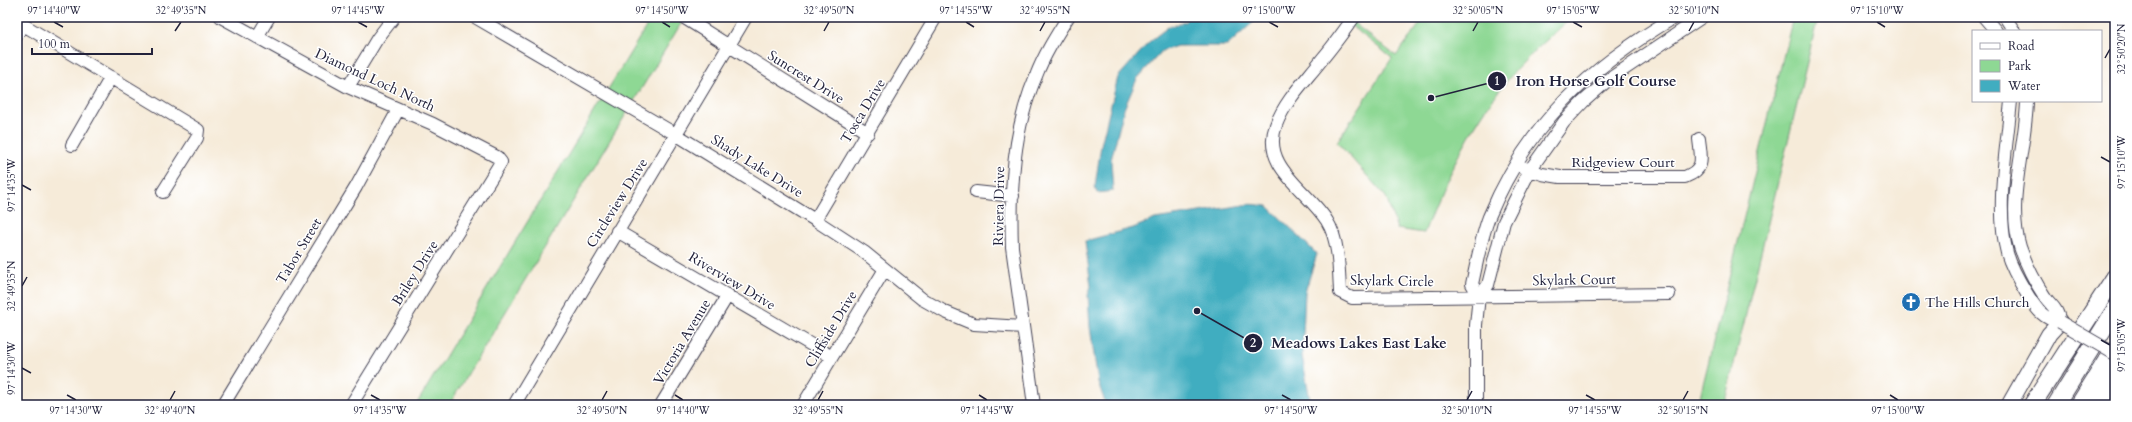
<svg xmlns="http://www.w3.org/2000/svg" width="2132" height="422" font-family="Cardo,serif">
  <rect width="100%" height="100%" fill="#fff"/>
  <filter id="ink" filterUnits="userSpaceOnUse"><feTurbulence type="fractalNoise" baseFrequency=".025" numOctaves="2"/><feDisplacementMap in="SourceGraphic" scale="8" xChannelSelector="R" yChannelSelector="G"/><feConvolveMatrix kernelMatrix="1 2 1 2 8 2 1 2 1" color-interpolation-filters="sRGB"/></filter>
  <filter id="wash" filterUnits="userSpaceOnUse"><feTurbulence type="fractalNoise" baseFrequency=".012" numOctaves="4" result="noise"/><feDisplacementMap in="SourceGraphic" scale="16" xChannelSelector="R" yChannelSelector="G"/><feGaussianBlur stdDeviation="0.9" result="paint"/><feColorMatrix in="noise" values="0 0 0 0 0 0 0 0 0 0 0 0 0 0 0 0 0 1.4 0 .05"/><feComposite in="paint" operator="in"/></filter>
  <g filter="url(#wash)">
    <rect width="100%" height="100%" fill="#f6ebd9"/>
    <path fill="#8ed894" stroke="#587d68" d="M652 17H685L449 405H416Z
      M1344 17H1350L1356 25 1396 56 1425 17H1572C1554 34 1533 51 1516 70 1475 117 1446 175 1424 233L1397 229 1386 197 1337 142 1392 58 1344 20Z
      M1793 17H1818L1724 405H1698Z"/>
    <path fill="#41adc0" stroke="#32687e" d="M1188 17H1259L1227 46H1177L1162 51 1137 79 1124 109 1111 160 1113 191 1097 193 1095 186 1101 145 1118 77 1150 41 1168 27 1185 22Z
      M1250 204 1268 206 1317 254 1305 292 1302 356 1311 405H1106L1098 382 1090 327 1088 295 1091 286 1085 241 1133 228 1155 219Z"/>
  </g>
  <g filter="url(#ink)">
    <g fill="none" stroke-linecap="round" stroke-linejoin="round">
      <g stroke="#424053" stroke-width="14">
        <path id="minor" d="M221 17 348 87 433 124 497 157 501 162 351 405
          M475 17 677 135 815 220 864 252 922 299 945 312 974 324 1023 327
          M683 17 868 133
          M1354 17C1344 31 1334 45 1323 58 1307 79 1285 100 1276 125 1260 167 1309 191 1327 221 1339 240 1339 270 1340 292L1352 298 1669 294
          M1984 17 1996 31
          M2005 17 2014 31
          M17 21 198 130 197 138 163 192
          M17 35 23 25
          M257 37 269 17
          M348 87 377 39 394 17
          M2011 101C2007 147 1995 208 2007 253 2011 267 2019 281 2027 294 2036 308 2042 319 2060 322 2056 306 2053 308 2045 297 2035 282 2026 264 2020 247 2006 202 2026 147 2027 101
          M72 145 111 77
          M1522 167 1542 174 1560 177H1685C1706 169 1701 158 1699 139
          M976 192 1013 196
          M815 220 936 17
          M617 231 832 357
          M1479 296 1472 284C1477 262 1481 238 1489 217 1528 123 1590 67 1675 17
          M223 405 356 187 398 110
          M514 405 746 17
          M661 405 728 295
          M803 405 885 269
          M1034 405 1012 247C1010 190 1013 129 1036 76 1044 55 1056 36 1068 17
          M1476 405V325L1479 296 1488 285 1504 222 1530 170 1564 122 1583 102 1608 80 1702 17"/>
      </g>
      <g stroke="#424053" stroke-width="17">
        <path id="major" d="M2009 405 2049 334 2060 322"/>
      </g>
      <g stroke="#424053" stroke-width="19">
        <path id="highway" d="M2032 405 2115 277
          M2056 405 2115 310
          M2079 405 2112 352
          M2093 405 2115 371
          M2108 405 2115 394"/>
      </g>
      <use href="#minor" stroke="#fff" stroke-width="12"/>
      <use href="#major" stroke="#fff" stroke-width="15"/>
      <use href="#highway" stroke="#fff" stroke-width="17"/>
      <g stroke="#424053" stroke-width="14" stroke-linecap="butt">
        <path id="minor-bridge" d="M2060 322 2115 354"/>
      </g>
      <use href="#minor-bridge" stroke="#fff" stroke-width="12"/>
    </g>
  </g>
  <path fill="none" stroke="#22223b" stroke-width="1.5" d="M54 22 63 27M358 22 367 27M662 22 670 27M966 22 974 27M1269 22 1278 27M1573 22 1582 27M1877 22 1885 27M175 31 181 22M824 31 829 22M1040 31 1045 22M1473 31 1478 22M1689 31 1694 22M2105 58 2110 49M2101 157 2110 162M22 185 31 190M22 286 27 277M2101 340 2110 345M22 368 31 373M67 395 76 400M371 395 380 400M675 395 683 400M979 395 987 400M1282 395 1291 400M1586 395 1595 400M1890 395 1898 400M170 400 175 391M602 400 607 391M818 400 823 391M1467 400 1472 391M1683 400 1688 391"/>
  <defs>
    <g id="church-disc" transform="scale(1)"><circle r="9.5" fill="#1f6fb2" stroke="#fff"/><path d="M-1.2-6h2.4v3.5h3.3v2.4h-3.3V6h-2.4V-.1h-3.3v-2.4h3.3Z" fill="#fff"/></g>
  </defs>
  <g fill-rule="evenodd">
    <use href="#church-disc" x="1911" y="302"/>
  </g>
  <g text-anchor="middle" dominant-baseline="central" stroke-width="3" stroke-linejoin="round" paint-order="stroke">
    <g font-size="14" fill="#22223b" stroke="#fff">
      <text transform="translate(806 77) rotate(32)">Suncrest Drive</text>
      <text transform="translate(375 80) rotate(25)">Diamond Loch North</text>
      <text transform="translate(863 111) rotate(-59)">Tosca Drive</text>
      <text x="1623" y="162">Ridgeview Court</text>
      <text transform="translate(757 166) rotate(32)">Shady Lake Drive</text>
      <text transform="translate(617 203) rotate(-58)">Circleview Drive</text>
      <text transform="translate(999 206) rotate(-89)">Riviera Drive</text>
      <text transform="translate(299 251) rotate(-59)">Tabor Street</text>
      <text transform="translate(415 273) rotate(-58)">Briley Drive</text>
      <text transform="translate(1574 280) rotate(-1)">Skylark Court</text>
      <text transform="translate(732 281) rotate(31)">Riverview Drive</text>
      <text transform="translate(1392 281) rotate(1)">Skylark Circle</text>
      <text transform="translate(831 329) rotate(-59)">Cliffside Drive</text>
      <text transform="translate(682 342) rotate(-59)">Victoria Avenue</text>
    </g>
    <g font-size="14" fill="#22223b" stroke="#fff" text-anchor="start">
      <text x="1925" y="302">The Hills Church</text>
    </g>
  </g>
  <path fill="none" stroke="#22223b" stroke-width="1.5" d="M1431 98L1497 81M1197 311L1253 343"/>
  <g fill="#22223b" stroke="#fff" stroke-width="1.5">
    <circle cx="1431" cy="98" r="4"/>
    <circle cx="1197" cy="311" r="4"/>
    <circle cx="1497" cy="81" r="10"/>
    <circle cx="1253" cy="343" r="10"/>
  </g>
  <g font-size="12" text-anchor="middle" font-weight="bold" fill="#fff">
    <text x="1497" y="85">1</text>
    <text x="1253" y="347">2</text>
  </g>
  <g font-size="15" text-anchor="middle" font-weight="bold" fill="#22223b" stroke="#fff" stroke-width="3" stroke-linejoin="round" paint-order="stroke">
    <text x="1596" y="86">Iron Horse Golf Course</text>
    <text x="1359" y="348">Meadows Lakes East Lake</text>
  </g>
  <rect width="2132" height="422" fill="none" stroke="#fff" stroke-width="44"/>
  <rect x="1972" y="30" width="130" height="72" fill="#ffffff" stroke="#a7a7b1"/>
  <rect x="1980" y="43" width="20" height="6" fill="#ffffff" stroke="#a7a7b1"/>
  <text x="2008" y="50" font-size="12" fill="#22223b">Road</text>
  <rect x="1980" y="60" width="20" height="12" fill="#8ed894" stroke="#a7a7b1"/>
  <text x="2008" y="70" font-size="12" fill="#22223b">Park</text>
  <rect x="1980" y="80" width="20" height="12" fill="#41adc0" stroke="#a7a7b1"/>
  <text x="2008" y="90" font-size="12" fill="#22223b">Water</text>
  <path d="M32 48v6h120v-6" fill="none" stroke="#22223b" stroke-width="2"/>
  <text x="38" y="48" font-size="12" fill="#22223b" stroke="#ffffff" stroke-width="3" paint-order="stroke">100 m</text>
  <rect x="22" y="22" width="2088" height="378" fill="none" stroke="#22223b" stroke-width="1.5"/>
  <g font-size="10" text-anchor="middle" fill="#22223b">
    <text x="54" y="14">97°14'40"W</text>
    <text x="181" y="14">32°49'35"N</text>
    <text x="358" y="14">97°14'45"W</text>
    <text x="662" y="14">97°14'50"W</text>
    <text x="829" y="14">32°49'50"N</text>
    <text x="966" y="14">97°14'55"W</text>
    <text x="1045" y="14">32°49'55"N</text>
    <text x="1269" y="14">97°15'00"W</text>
    <text x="1478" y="14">32°50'05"N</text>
    <text x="1573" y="14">97°15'05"W</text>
    <text x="1694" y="14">32°50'10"N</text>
    <text x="1877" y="14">97°15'10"W</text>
    <text transform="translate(2121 49) rotate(-90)" y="4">32°50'20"N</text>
    <text transform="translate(2121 162) rotate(-90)" y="4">97°15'10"W</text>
    <text transform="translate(11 185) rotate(-90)" y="4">97°14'35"W</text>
    <text transform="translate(11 286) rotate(-90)" y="4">32°49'35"N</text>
    <text transform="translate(2121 345) rotate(-90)" y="4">97°15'05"W</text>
    <text transform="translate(11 368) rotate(-90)" y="4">97°14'30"W</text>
    <text x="76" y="414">97°14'30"W</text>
    <text x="170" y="414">32°49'40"N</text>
    <text x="380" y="414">97°14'35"W</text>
    <text x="602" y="414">32°49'50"N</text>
    <text x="683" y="414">97°14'40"W</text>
    <text x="818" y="414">32°49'55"N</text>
    <text x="987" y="414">97°14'45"W</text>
    <text x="1291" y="414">97°14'50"W</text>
    <text x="1467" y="414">32°50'10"N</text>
    <text x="1595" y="414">97°14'55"W</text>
    <text x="1683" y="414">32°50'15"N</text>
    <text x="1898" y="414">97°15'00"W</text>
  </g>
</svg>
